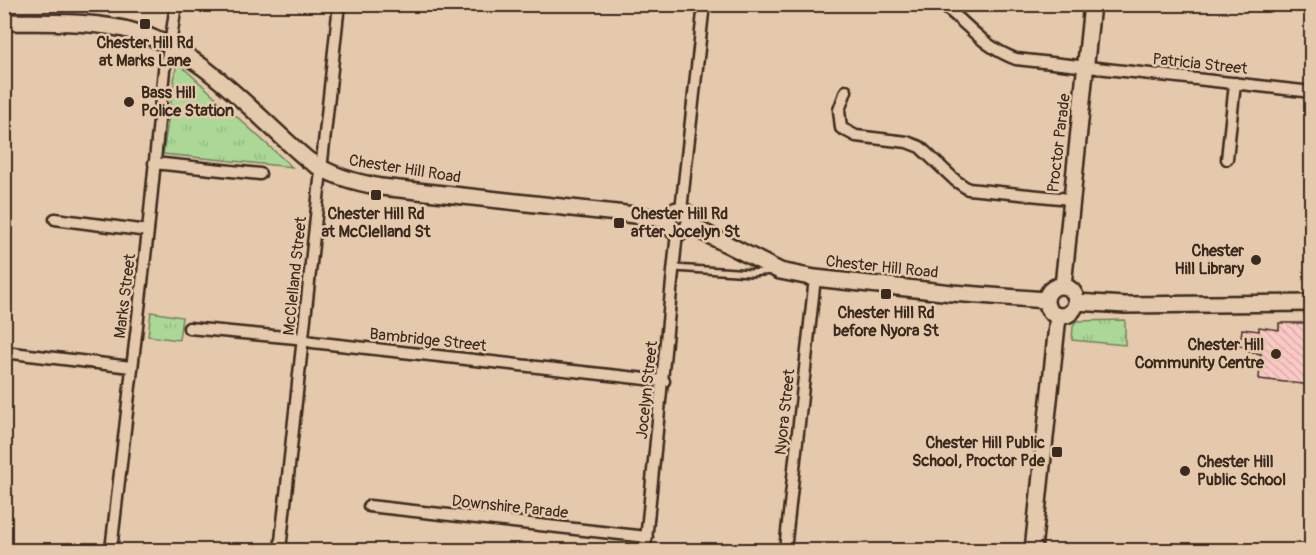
<svg xmlns="http://www.w3.org/2000/svg" width="1316" height="555" font-family="Pangolin,sans-serif">
  <defs>
    <pattern id="park-tufts" width="24" height="20" patternUnits="userSpaceOnUse" patternTransform="scale(1.5)"><rect width="24" height="20" fill="#abd897"/><path d="M3 7l-1-3M5 7V3M7 7l1-3M15 17l-1-3M17 17v-4M19 17l1-3" fill="none" stroke="#94ba82"/></pattern>
    <pattern id="building-back-hatch" width="6" height="6" patternUnits="userSpaceOnUse" patternTransform="scale(1.5)"><rect width="6" height="6" fill="#fac9c6"/><path d="M-1 5l2 2M0 0l6 6M5-1l2 2" fill="none" stroke="#d7adaa"/></pattern>
  </defs>
  <rect width="100%" height="100%" fill="#e5c9ac"/>
  <filter id="ink" filterUnits="userSpaceOnUse"><feTurbulence type="fractalNoise" baseFrequency=".0167" numOctaves="2"/><feDisplacementMap in="SourceGraphic" scale="12" xChannelSelector="R" yChannelSelector="G"/><feConvolveMatrix kernelMatrix="1 2 1 2 8 2 1 2 1" color-interpolation-filters="sRGB"/></filter>
  <g filter="url(#ink)">
    <path fill="url(#park-tufts)" stroke="#73815a" stroke-width="1.5" d="M177 62 292 167 163 154Z
      M151 312 182 317 179 340 148 336Z
      M1125 320V345L1072 340 1073 327 1076 321Z"/>
    <path fill="url(#building-back-hatch)" stroke="#3b2a1e" stroke-width="1.5" d="M1279 323H1311V346H1307V362H1311V385L1259 379 1261 354 1249 352 1250 347 1240 346 1242 329 1259 331V327L1279 330Z"/>
    <g fill="none" stroke-linecap="round" stroke-linejoin="round">
      <g stroke="#3b2a1e" stroke-width="10">
        <path id="lane" d="M674 268 751 273 772 271"/>
      </g>
      <g stroke="#3b2a1e" stroke-width="15">
        <path id="street" d="M941 4C968 23 982 47 1016 59L1312 92
          M846 91 839 110 841 128 856 136 907 142 920 147 956 181 968 189 1070 199
          M1227 159 1235 83
          M154 163 260 174
          M681 210 704 4
          M55 219 148 231
          M189 328 296 338 312 342 664 381
          M4 352 131 367
          M369 506 647 537
          M111 550 148 231 164 70 170 46 176 4
          M280 550 339 4
          M645 550 677 232
          M785 550 815 278"/>
      </g>
      <g stroke="#3b2a1e" stroke-width="20">
        <path id="secondary" d="M4 22C46 23 92 20 132 31 200 48 255 116 308 160 331 176 354 182 381 187L644 216 668 220
          M668 221a11 11 0 1 1 22 0a11 11 0 1 1-22 0Z
          M689 225 780 271 815 278 952 293 1046 300
          M1046 301a15 15 0 1 1 30 0a15 15 0 1 1-30 0Z
          M1063 286 1092 4
          M1076 302 1125 305 1312 303
          M1033 550 1058 316"/>
      </g>
      <use href="#lane" stroke="#e5c9ac" stroke-width="5"/>
      <use href="#street" stroke="#e5c9ac" stroke-width="10"/>
      <use href="#secondary" stroke="#e5c9ac" stroke-width="15"/>
    </g>
  </g>
  <g fill="#3b2a1e" stroke="#e5c9ac" stroke-width="2">
    <rect x="139" y="18" width="12" height="12" rx="3"/>
    <circle cx="129" cy="102" r="6"/>
    <rect x="370" y="189" width="12" height="12" rx="3"/>
    <rect x="613" y="217" width="12" height="12" rx="3"/>
    <circle cx="1256" cy="260" r="6"/>
    <rect x="880" y="288" width="12" height="12" rx="3"/>
    <circle cx="1276" cy="354" r="6"/>
    <rect x="1051" y="446" width="12" height="12" rx="3"/>
    <circle cx="1185" cy="471" r="6"/>
  </g>
  <g text-anchor="middle" dominant-baseline="central" stroke-width="5" stroke-linejoin="round" paint-order="stroke">
    <g font-size="16" font-weight="bold" fill="#3b2a1e" stroke="#e5c9ac">
      <text x="145" y="43">Chester Hill Rd<tspan x="145" dy="18">at Marks Lane</tspan></text>
      <text x="141" y="93" text-anchor="start">Bass Hill<tspan x="141" dy="18">Police Station</tspan></text>
      <text x="376" y="214">Chester Hill Rd<tspan x="376" dy="18">at McClelland St</tspan></text>
      <text x="631" y="214" text-anchor="start">Chester Hill Rd<tspan x="631" dy="18">after Jocelyn St</tspan></text>
      <text x="1244" y="251" text-anchor="end">Chester<tspan x="1244" dy="18">Hill Library</tspan></text>
      <text x="886" y="313">Chester Hill Rd<tspan x="886" dy="18">before Nyora St</tspan></text>
      <text x="1264" y="345" text-anchor="end">Chester Hill<tspan x="1264" dy="18">Community Centre</tspan></text>
      <text x="1045" y="443" text-anchor="end">Chester Hill Public<tspan x="1045" dy="18">School, Proctor Pde</tspan></text>
      <text x="1197" y="462" text-anchor="start">Chester Hill<tspan x="1197" dy="18">Public School</tspan></text>
    </g>
    <g font-size="16" fill="#3b2a1e" stroke="#e5c9ac">
      <text transform="translate(1200 64) rotate(6)">Patricia Street</text>
      <text transform="translate(1059 143) rotate(-83)">Proctor Parade</text>
      <text transform="translate(405 169) rotate(9)">Chester Hill Road</text>
      <text transform="translate(882 267) rotate(6)">Chester Hill Road</text>
      <text transform="translate(295 276) rotate(-84)">McClelland Street</text>
      <text transform="translate(125 296) rotate(-83)">Marks Street</text>
      <text transform="translate(428 340) rotate(6)">Bambridge Street</text>
      <text transform="translate(647 390) rotate(-84)">Jocelyn Street</text>
      <text transform="translate(785 412) rotate(-84)">Nyora Street</text>
      <text transform="translate(510 507) rotate(6)">Downshire Parade</text>
    </g>
  </g>
  <rect width="1316" height="555" fill="none" stroke="#e5c9ac" stroke-width="24"/>
  <rect x="12" y="12" width="1292" height="531" fill="none" stroke="#3b2a1e" stroke-width="2" filter="url(#ink)"/>
</svg>
